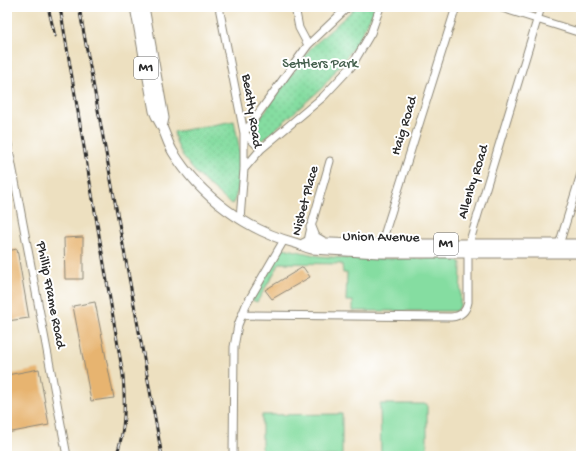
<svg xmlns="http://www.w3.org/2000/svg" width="588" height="463" font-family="'Gochi Hand',sans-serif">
  <defs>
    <pattern id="park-dots" width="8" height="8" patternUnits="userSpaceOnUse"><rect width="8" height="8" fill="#85dda1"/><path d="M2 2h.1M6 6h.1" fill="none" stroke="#73be8b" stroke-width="1.8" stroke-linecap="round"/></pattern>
  </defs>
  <rect width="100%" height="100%" fill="#fff"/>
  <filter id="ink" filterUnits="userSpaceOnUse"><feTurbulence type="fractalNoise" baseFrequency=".025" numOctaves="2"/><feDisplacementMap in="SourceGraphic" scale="8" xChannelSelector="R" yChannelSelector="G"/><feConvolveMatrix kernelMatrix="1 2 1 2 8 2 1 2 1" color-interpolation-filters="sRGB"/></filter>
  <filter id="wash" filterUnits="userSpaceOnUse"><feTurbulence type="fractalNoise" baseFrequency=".012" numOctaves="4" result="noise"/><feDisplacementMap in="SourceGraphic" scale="16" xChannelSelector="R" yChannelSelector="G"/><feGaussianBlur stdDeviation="0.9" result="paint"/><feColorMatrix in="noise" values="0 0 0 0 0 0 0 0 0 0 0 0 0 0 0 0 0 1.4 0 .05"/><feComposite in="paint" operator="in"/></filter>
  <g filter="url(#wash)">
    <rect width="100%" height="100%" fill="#ede0c0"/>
    <path fill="#85dda1" stroke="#588466" d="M283 248 319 256 354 259 455 258 461 263 460 306 456 311H353V301H346L347 273H343L342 264 280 263 257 302 252 300Z
      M380 404H427V456H381Z
      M342 414V456H262V415Z"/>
    <path fill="url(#park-dots)" stroke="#588466" d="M356 7H376L354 47 322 88 262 141 251 131 310 49Z
      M234 121C238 141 243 162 239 183 238 190 235 198 233 204 227 202 223 197 218 193 199 177 178 158 174 132Z"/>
    <g id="blocks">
      <path fill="#e7b470" d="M83 237V279H65L64 238Z
        M17 249 29 318 7 321V251Z
        M303 267 310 277 272 299 265 290Z
        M95 302 114 398 91 401 73 306Z
        M39 369 49 425 7 433V375Z"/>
    </g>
  </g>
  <g filter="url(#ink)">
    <use href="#blocks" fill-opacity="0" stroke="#8c8676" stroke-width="1"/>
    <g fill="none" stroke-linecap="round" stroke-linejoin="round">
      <g stroke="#8c8676" stroke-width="9">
        <path id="minor" d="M219 7 244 133V169L240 219
          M295 7 299 28 308 45
          M499 7 581 33
          M7 139 67 456
          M261 149 244 133 308 45 348 7
          M244 169 261 149 323 97 351 67 371 33 380 7
          M307 246 311 227 330 161
          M380 248 456 7
          M558 248 581 174
          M242 315 451 317C461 316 466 312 468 302V253L469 244 541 7
          M233 456 234 347 238 325 246 305 284 240"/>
      </g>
      <g stroke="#8c8676" stroke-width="11">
        <path id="major" d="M135 7 154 111C156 117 159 121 162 127 166 135 168 144 173 152 200 196 246 230 295 243 302 245 306 248 312 249L379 253H581
          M144 7 164 118 162 127
          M311 227 315 237 325 243
          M301 245 307 242 355 244H581"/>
      </g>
      <use href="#minor" stroke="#fff" stroke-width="7"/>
      <use href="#major" stroke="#fff" stroke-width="9"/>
      <g stroke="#2b2b2b" stroke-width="3">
        <path id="rail" d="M48 7 55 36
          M60 7 123 375C125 403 126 430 116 456
          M79 7 162 456"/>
      </g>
      <use href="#rail" stroke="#fff" stroke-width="1.5" stroke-dasharray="4.5" stroke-linecap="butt"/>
    </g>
  </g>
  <g text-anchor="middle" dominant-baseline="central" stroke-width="4" stroke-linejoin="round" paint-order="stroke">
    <g fill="#fff" stroke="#6b6b6b" stroke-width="1">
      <rect x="134" y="57" width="24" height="22" rx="3"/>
      <rect x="434" y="233" width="24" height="22" rx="3"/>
    </g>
    <g font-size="13" font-weight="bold" fill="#2b2b2b">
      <text x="146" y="68">M1</text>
      <text x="446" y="244">M1</text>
    </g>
    <g font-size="14" fill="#46604e" stroke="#fff">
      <text x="320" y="64">Settlers Park</text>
    </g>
    <g font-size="14" fill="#2b2b2b" stroke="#fff">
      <text transform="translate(251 111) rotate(81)">Beatty Road</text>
      <text transform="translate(405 126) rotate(-73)">Haig Road</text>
      <text transform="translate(474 182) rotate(-73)">Allenby Road</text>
      <text transform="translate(306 201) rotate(-75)">Nisbet Place</text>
      <text transform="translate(381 238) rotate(1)">Union Avenue</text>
      <text transform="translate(50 295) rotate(79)">Phillip Frame Road</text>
    </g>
  </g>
  <rect width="588" height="463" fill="none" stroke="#fff" stroke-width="24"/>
</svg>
